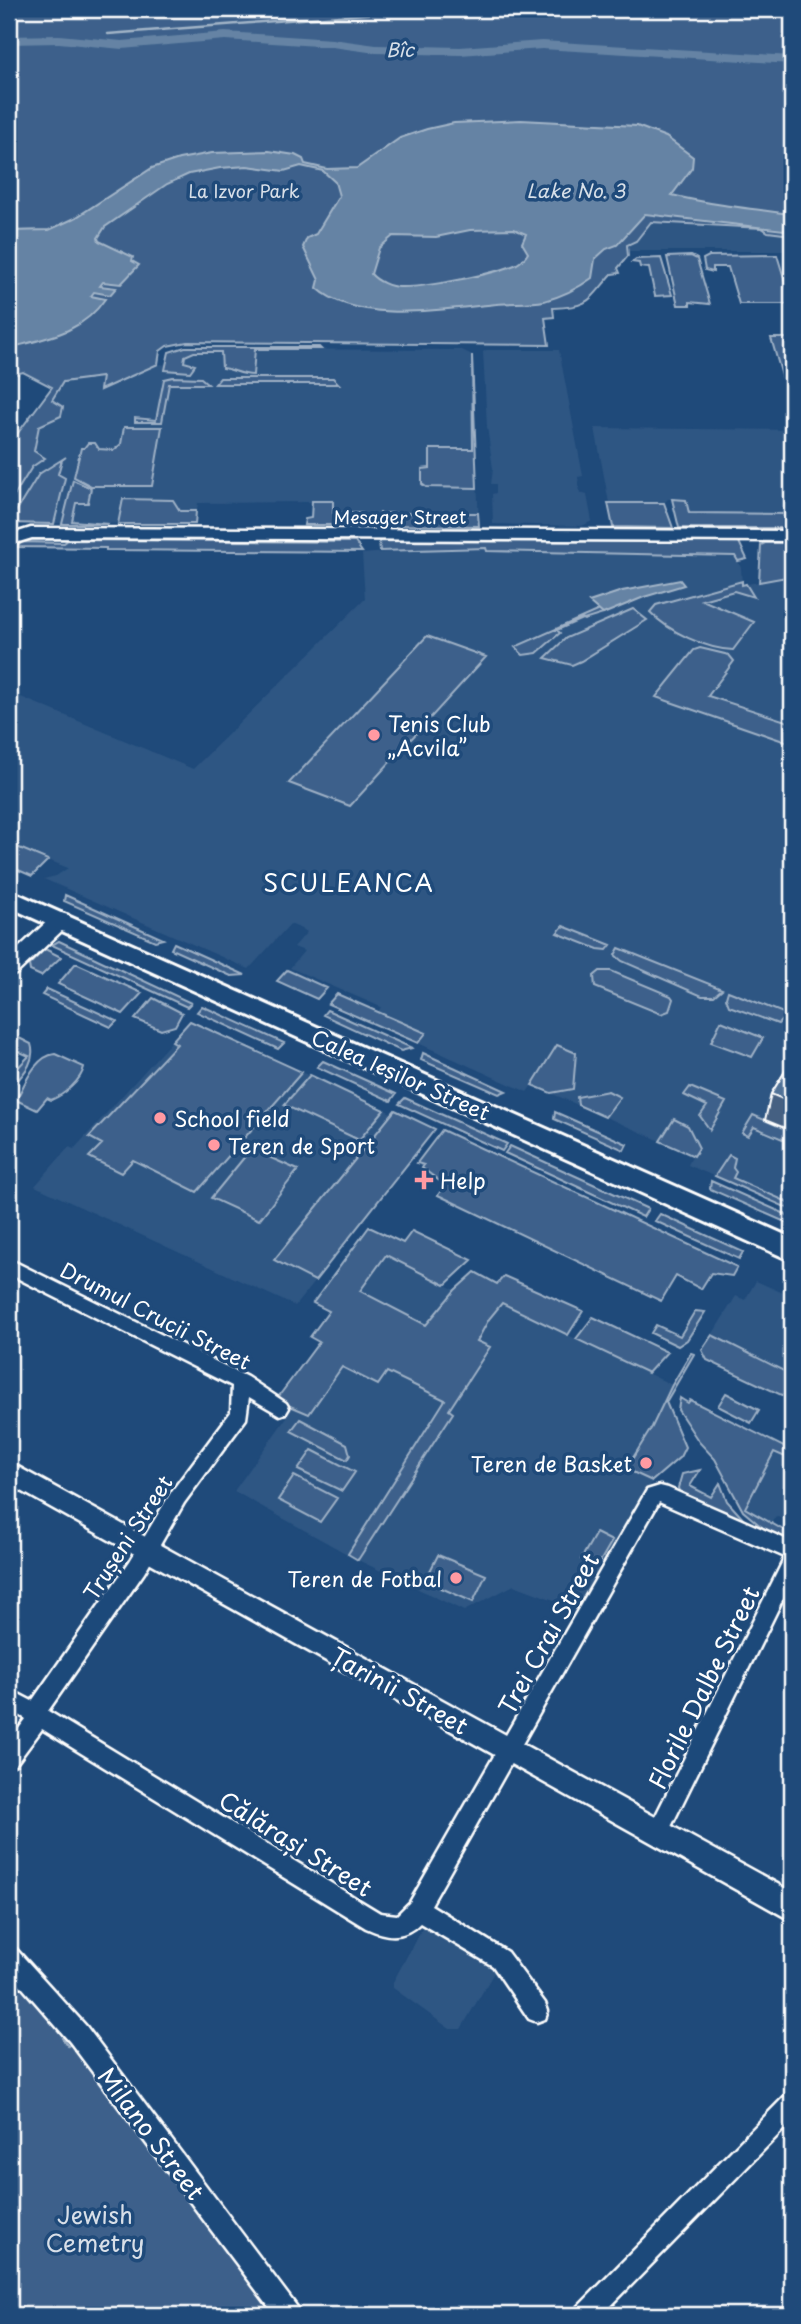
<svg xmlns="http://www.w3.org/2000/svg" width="801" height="2324" font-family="'Playpen Sans',sans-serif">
  <rect width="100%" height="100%" fill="#1f4a7a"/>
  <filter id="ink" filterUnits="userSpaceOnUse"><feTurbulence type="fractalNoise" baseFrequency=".0143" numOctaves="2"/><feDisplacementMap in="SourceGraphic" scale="14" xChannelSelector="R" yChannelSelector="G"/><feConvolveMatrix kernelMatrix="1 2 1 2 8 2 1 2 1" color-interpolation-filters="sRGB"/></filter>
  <g filter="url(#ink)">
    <path fill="#2e5683" d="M651 222 762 228 768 232 792 235V251H627V245L636 241Z
      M185 349 462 350 472 355 479 526 304 525 305 519 311 518V502L198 503 195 524 9 523V445L52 386 69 380 156 364 174 365Z
      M486 350H559L583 476 578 477 580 493 587 495 592 521 582 526 493 524 492 494 496 493V484H491L493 469 487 427 483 352Z
      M595 428 792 430V526H686L680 499H668L664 503H609Z
      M466 546 486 548 487 551 736 556 741 568 742 585 792 576V1210L688 1165 693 1155 532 1085 527 1092 418 1043 426 1033 378 1012 381 1007 290 968 304 951 294 947 307 932 297 927 290 924 249 969 44 879 56 876 68 868 9 844V692L193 769 365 599 362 554Z
      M190 1021 433 1132 295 1306 35 1186 69 1147 74 1149Z
      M358 1240 455 1290 432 1319 477 1340 501 1303 672 1385 652 1427 645 1437 667 1457 578 1609 514 1585 464 1611 358 1560 234 1491 287 1417 277 1412 276 1400 319 1342 310 1337 329 1312 313 1303Z
      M756 1281 792 1297V1375L712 1335 736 1296 745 1300Z
      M774 1452 792 1460V1524L776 1516 772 1522 744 1508Z
      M424 1925 496 1969 461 2029H450L393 1988V1982Z"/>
    <path fill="#3c618b" stroke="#9eb0c5" stroke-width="2" d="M9 9H792V235L768 232 762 228 651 222 636 241 627 245 628 256 618 268 620 273 612 274C588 301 590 307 553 308L554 317 545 318 549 345 187 342 167 346 160 351 158 364 100 390 102 377 63 382 52 400 63 407 61 416 39 426 34 451 45 458 32 467 9 504V445L52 387 23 372 9 376Z
      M777 255 792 304H739L728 267H713V272L705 270 703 259 709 256Z
      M691 256 697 259 710 304 690 302V305H678L667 257Z
      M661 258 672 295 655 296 649 268 640 267 639 263 632 262 636 259Z
      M771 338H792V410Z
      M185 347H319L321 349H255L253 375C240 375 233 369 222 368L221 352H194L185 356 184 362 195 365 190 372 165 370 169 352Z
      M472 355 477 488 426 487 422 484V469L430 468V449H473Z
      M173 377 201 378 208 384H169L162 422H135V418L156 420 164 379Z
      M220 378H333L339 384H215Z
      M124 427H162L152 486H91L74 477 81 448H84L88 443H95L99 449 114 450 121 444Z
      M66 457 62 460 58 474 65 478 54 524 9 523 39 474Z
      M73 480 91 488 88 503H76L72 521 108 524H62Z
      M123 499 173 500 180 511H196L195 524H118Z
      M672 499 686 500 689 513 792 514V528H679Z
      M312 501H333V513H362V525H304L305 519 311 518Z
      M608 503H664L673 528 613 527Z
      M380 513H478L479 526 379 525Z
      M68 540 355 542 362 552 106 550V548L16 547 23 542 64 543Z
      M379 541 739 542 747 559 738 561 735 556 487 551 486 548 380 551Z
      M765 543H792V576L759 582 761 545Z
      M742 581V585L746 584 754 597 734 591 702 600 754 622 733 650C706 649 669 632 650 612L656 605Z
      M633 609 647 620 581 661 572 665 545 658 566 638Z
      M599 610 603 614 584 620 582 619 557 630 560 633 537 653 523 655 515 647Z
      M427 636 486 657 350 806 289 783Z
      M700 648 729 655 734 661 708 696 792 723V730L787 737 792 739V744L656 697 694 650Z
      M17 847 48 860 32 876 9 866Z
      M65 895 163 939 155 941 64 901Z
      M563 926 611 945 607 950 598 949 557 933Z
      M59 941 191 1003 187 1007 52 945Z
      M174 943 245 975 231 976 171 949Z
      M619 948 722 989 714 996H702L622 961 615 955Z
      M45 949 61 957 41 976 30 971 29 965Z
      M75 964H78L142 993 123 1014 58 984Z
      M287 970 327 988 317 999 277 981Z
      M600 971H611L671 996 673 999 669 1011 661 1014 595 987 594 976Z
      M47 989 117 1021 111 1027 42 995Z
      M728 991 786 1014 787 1015 778 1024 729 1006 726 998Z
      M337 994 426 1033 418 1043 328 1004Z
      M153 998 182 1013 175 1026 161 1030 135 1019Z
      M202 1006 284 1043 278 1049 197 1012Z
      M327 1010 412 1048 401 1051 323 1015Z
      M190 1021 302 1072 197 1192 133 1160 121 1173 89 1157 102 1144 89 1137 177 1044 172 1041Z
      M721 1021 763 1038 752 1057 711 1042Z
      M9 1033 31 1044C37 1063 21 1076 9 1090V1077L29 1056 9 1047Z
      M557 1045 576 1053 573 1089 551 1093 532 1085Z
      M423 1053 506 1091 499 1094 421 1060Z
      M55 1054 84 1067C81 1081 64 1095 51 1100L47 1098 37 1110 16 1100C25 1084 35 1056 55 1054Z
      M323 1061 396 1094 391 1101 317 1067Z
      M310 1075 384 1110 359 1140 284 1105Z
      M690 1087 726 1102 710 1130 700 1116 707 1106 684 1095Z
      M608 1091 620 1097 605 1117 578 1105 577 1097Z
      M405 1098 507 1144 502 1151 399 1104Z
      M395 1110 435 1129 315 1281 274 1260Z
      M555 1112 627 1144 624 1150 554 1119Z
      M753 1115 792 1132V1143L754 1127 748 1136 742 1133Z
      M674 1119 688 1126 699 1148 694 1156 660 1141Z
      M442 1130 737 1267 732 1276 711 1273 701 1289 676 1276 661 1301 438 1195 445 1185 422 1168 424 1165 417 1163Z
      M510 1146 648 1209 643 1217 505 1153Z
      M251 1149 298 1170 259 1220 211 1198Z
      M729 1155 735 1158 733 1168 736 1172 733 1178 792 1204V1210L715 1176Z
      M711 1181 792 1217V1225L710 1189Z
      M660 1214 743 1252 739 1259 655 1221Z
      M369 1227 403 1243 412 1231 472 1260 445 1285 386 1255 360 1291 426 1325 455 1290 475 1272 497 1284 504 1276 583 1311 568 1335 502 1303 489 1319 477 1341 490 1347 449 1410 453 1413 358 1560 348 1554 445 1400 387 1372 378 1385 342 1367 309 1414 276 1400 319 1342 310 1337 329 1311 313 1303Z
      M695 1311 705 1312 687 1340 678 1346 651 1333 656 1325 680 1336Z
      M593 1317 667 1352 648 1373 576 1339Z
      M712 1335 792 1375V1400L707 1360 702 1350Z
      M691 1353 694 1354 666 1402 685 1447 680 1457 652 1481 626 1469 652 1427 672 1385Z
      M726 1393 759 1410 751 1423 718 1406Z
      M680 1398 688 1403 690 1400 792 1451V1460L774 1452 745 1508 792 1535V1542L763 1528 743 1511 715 1459 699 1442 678 1410Z
      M300 1419 347 1444 350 1455 347 1460 291 1431Z
      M312 1450 355 1472 342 1491 298 1470Z
      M700 1470 690 1486 711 1497 720 1483 727 1501 745 1521 680 1493 678 1488 682 1474Z
      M294 1476 337 1498 320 1522 278 1500Z
      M596 1533 612 1541 597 1567 581 1559Z
      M438 1555 486 1575 473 1602 425 1581Z
      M9 1972 39 2002 65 2036 62 2038 68 2046 72 2043 277 2315H9Z"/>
    <path fill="#6583a4" stroke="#a3b5c8" stroke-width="2" fill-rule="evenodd" d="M521 120 637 126 666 137 693 157 692 168 672 195C712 205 752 209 792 214V231L645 214 617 245 606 249 595 259 592 278C577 289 563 296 544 301 529 304 511 302 496 304 445 309 358 325 317 288L319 280 303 247 307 238 316 234 339 196 335 182 323 171 301 166 284 171 247 166 220 168 189 174 167 184 105 227 98 238 99 241 133 257 132 261 139 265 121 284 103 282 100 286 116 288 110 295 94 292 91 296 105 299C82 333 47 338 9 348V231L49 230 75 218 152 168 179 159 212 153 269 151 295 155 303 159 305 164 327 169 357 168 400 138 427 129 454 123ZM514 229 526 234 522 243 528 253C525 258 522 261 517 264 495 274 424 288 400 287 390 287 377 281 371 274L379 248 393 236 436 237 470 230Z
      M680 580 684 585 644 597 603 614 589 602 622 591Z"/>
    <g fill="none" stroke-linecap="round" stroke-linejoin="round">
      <path stroke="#a3b5c8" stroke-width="2.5" d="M108 34 430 9"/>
      <path fill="#6583a4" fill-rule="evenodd" d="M225 32 332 39 376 45 460 47 542 41 792 56V64L542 49 460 55 376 53 332 47 225 40 122 49 59 43 9 44V36L59 35 122 41Z"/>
      <g stroke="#fff" stroke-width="5">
        <path id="minor" d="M9 1259 247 1377 286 1403 289 1408 286 1413 280 1415 249 1397 246 1419 184 1503 144 1573 48 1711 380 1913 397 1915 410 1902 647 1490 660 1486 668 1488 792 1542V1580L664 1841 657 1844 650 1841 647 1834 650 1827 785 1557 659 1502 431 1905 507 1952 545 2003 548 2011 545 2019 537 2022 529 2019 493 1966 420 1923C403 1940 386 1937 366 1928L42 1729 16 1764 9 1767V1742L26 1719 9 1709V1689L32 1701 130 1561 172 1491 231 1412 232 1386 9 1274Z
          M9 1946 16 1949 86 2026 297 2307 301 2315H275L70 2042 9 1972Z
          M792 2094V2121L602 2315H574L578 2307 784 2097Z"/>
      </g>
      <g stroke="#fff" stroke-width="5">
        <path id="tertiary" d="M31 528 792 531V541L32 538 9 545V535Z
          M9 1462 792 1892V1921L9 1484Z"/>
      </g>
      <g stroke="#fff" stroke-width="5">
        <path id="secondary" d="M61 913 68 915 71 920 68 925 16 974 9 976V957L54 915Z"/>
      </g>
      <g stroke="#fff" stroke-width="6">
        <path id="primary" d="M9 890 792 1238V1261L9 907Z"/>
      </g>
      <use href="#minor" fill="#1f4a7a" fill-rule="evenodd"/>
      <use href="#tertiary" fill="#1f4a7a" fill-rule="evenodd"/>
      <use href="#secondary" fill="#1f4a7a" fill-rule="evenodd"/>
      <use href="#primary" fill="#1f4a7a" fill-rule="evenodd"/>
    </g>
    <path fill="#456182" stroke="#fff" stroke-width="2" d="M792 1060V1131L765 1120 771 1094Z"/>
    <path fill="#507197" stroke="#fff" stroke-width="2" d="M792 1060V1103L771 1094Z"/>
  </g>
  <g fill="#ff9aa2" stroke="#1f4a7a" stroke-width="2.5">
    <circle cx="374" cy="735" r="7"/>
    <circle cx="160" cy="1118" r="7"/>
    <circle cx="214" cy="1145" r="7"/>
    <path d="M420.5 1169.5h7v7h7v7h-7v7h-7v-7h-7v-7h7z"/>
    <circle cx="646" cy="1463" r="7"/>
    <circle cx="456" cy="1578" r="7"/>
  </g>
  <g text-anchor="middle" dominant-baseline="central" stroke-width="7" stroke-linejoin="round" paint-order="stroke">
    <g font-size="18" fill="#d8dfe8" stroke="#1f4a7a">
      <text x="244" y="190">La Izvor Park</text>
    </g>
    <g font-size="18" fill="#fff" stroke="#1f4a7a">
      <text x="400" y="516">Mesager Street</text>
    </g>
    <g font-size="19" font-style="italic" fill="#d8e0e8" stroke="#1f4a7a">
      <text transform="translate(400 49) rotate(-1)">Bîc</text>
      <text x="576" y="190">Lake No. 3</text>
    </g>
    <g font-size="21" fill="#fff" stroke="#1f4a7a" text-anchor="start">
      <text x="388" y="723">Tenis Club<tspan x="388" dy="24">„Acvila”</tspan></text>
      <text x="174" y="1118">School field</text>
      <text x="228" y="1145">Teren de Sport</text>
      <text x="440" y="1180">Help</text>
      <text x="632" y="1463" text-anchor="end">Teren de Basket</text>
      <text x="442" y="1578" text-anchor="end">Teren de Fotbal</text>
    </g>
    <g font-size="21" fill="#fff" stroke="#1f4a7a">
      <text transform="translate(401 1074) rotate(24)">Calea Ieșilor Street</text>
      <text transform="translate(156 1315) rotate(27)">Drumul Crucii Street</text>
      <text transform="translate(127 1537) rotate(-57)">Trușeni Street</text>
    </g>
    <g font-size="24" letter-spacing="2" fill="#fff" stroke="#1f4a7a">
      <text x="349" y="882">SCULEANCA</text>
    </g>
    <g font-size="24" fill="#fff" stroke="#1f4a7a">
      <text transform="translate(548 1633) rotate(-61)">Trei Crai Street</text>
      <text transform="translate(703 1687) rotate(-64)">Florile Dalbe Street</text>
      <text transform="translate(400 1690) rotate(29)">Țarinii Street</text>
      <text transform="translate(296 1843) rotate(32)">Călărași Street</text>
      <text transform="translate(152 2133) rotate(53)">Milano Street</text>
    </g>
    <g font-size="24" fill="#d8dfe8" stroke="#1f4a7a">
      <text x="95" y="2214">Jewish<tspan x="95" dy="28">Cemetry</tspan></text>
    </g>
  </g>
  <rect width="801" height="2324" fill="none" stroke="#1f4a7a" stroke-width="35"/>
  <rect x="18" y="18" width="766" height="2289" fill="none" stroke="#fff" stroke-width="2.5" filter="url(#ink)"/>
</svg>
